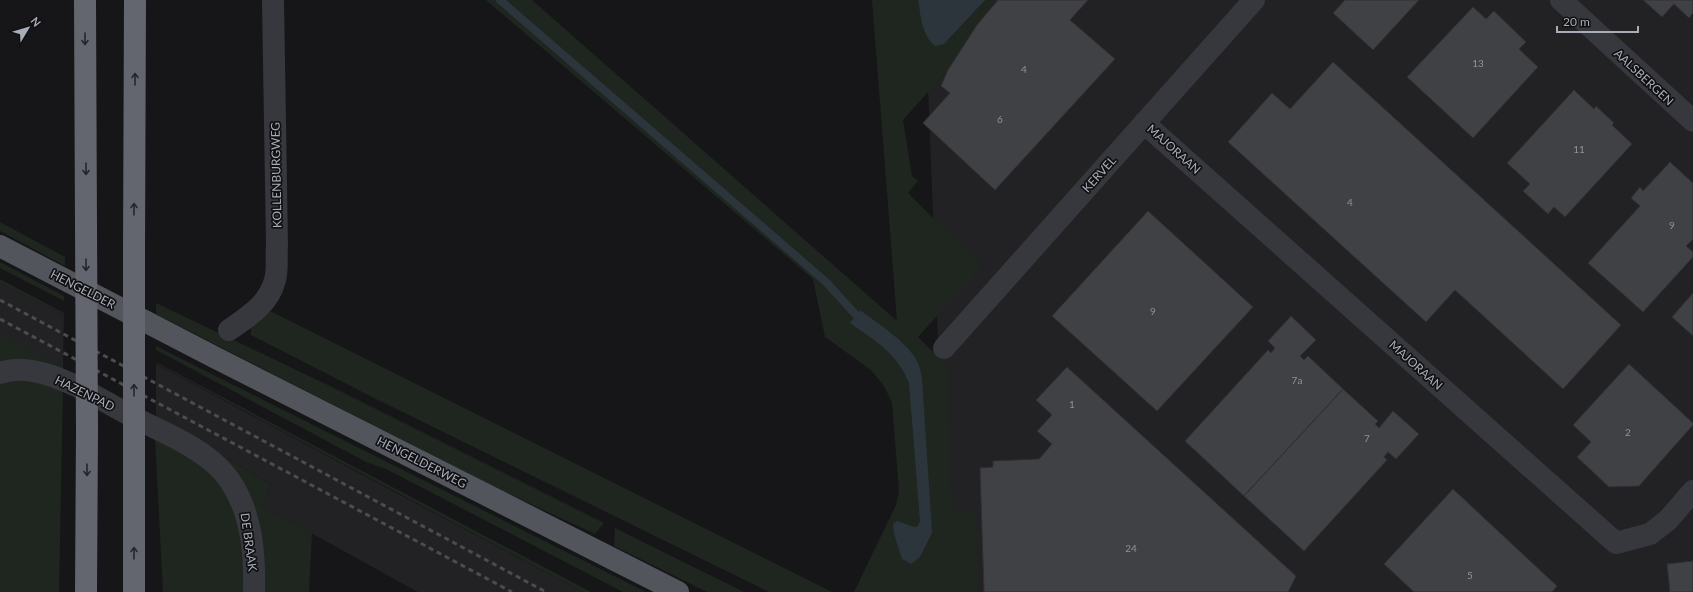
<svg xmlns="http://www.w3.org/2000/svg" width="1693" height="592" font-family="Lato,sans-serif">
  <rect width="100%" height="100%" fill="#161618"/>
  <path fill="#222225" d="M982 0H1693V592H948L927 63Z
    M0 283 64 315 63 370 0 341Z
    M156 364 387 488 583 592H418L262 506 272 485 156 417Z"/>
  <path fill="#1e261f" d="M486 0H532L897 321 872 0H918L924 32 944 44 985 0H998L977 25 948 70 903 120 912 176 918 181 908 193 982 267 918 337 947 366 952 513 975 512 980 592H854L896 505 899 492 892 403 884 386 871 370 825 337 813 279Z
    M0 222 65 257V266L0 231Z
    M0 262 64 296V301L0 268Z
    M0 279 64 313V315L0 283Z
    M156 303 332 387 604 523 595 534 494 487 156 314Z
    M268 310 832 592H769L374 398 251 335V325Z
    M0 334 63 367 64 376C44 367 22 354 0 362Z
    M156 346 646 592H623L386 469 366 462 156 350Z
    M156 362 591 592H583L157 364Z
    M16 377 63 388 59 592H0V382Z
    M156 417 272 485 262 506 312 533 309 592H262L256 517Z
    M155 437 195 459 214 478 232 502 242 528 248 592H163Z
    M615 528 744 592H707L614 546Z"/>
  <path fill="#2c353c" d="M918 0H985L944 44 935 46C921 34 921 17 918 0Z
    M860 310C877 323 909 343 918 363 920 368 921 373 922 378L932 533 920 557 911 564 902 559 894 534 893 524 897 521 914 527 918 526 920 521 909 383C898 354 874 340 850 323Z"/>
  <g fill="none" stroke-linecap="round" stroke-linejoin="round">
    <path stroke="#2c353c" stroke-width="8" d="M500 0 826 282 856 315"/>
  </g>
  <path fill="#404145" stroke="#303034" d="M998 0H1088L1070 20 1115 59 995 190 923 123 950 93 941 86 948 70 977 25Z
    M1345 0H1419L1373 50 1333 13Z
    M1643 0H1693V13L1689 18 1674 4 1662 17Z
    M1473 7 1486 19 1494 11 1526 42 1519 49 1538 67 1473 138 1407 77Z
    M1333 62 1621 325 1563 389 1455 290 1426 322 1228 142 1272 93 1290 109Z
    M1574 90 1594 109 1596 106 1614 123 1612 125 1632 144 1565 217 1554 207 1548 214 1523 191 1530 184 1507 163Z
    M1670 162 1693 183V239L1686 246 1693 252V257L1643 312 1588 263 1640 206 1631 198 1640 187 1643 191Z
    M1148 211 1253 307 1157 411 1052 316Z
    M1693 293V336L1672 317Z
    M1291 316 1316 340 1300 356 1304 360 1308 356 1343 389 1244 496 1185 441 1268 350 1271 353 1275 348 1268 341Z
    M1629 364 1693 423V425L1639 486 1609 487 1577 457 1591 442 1573 425Z
    M1067 367 1296 576 1288 592H984L980 468 993 467V461L1039 459 1052 444 1037 431 1052 415 1036 400Z
    M1343 389 1378 421 1375 424 1379 428 1393 411 1419 434 1396 459 1388 452 1384 457 1387 460 1304 551 1244 496Z
    M1453 489 1557 586 1552 592H1414L1384 564Z
    M1693 561V592H1670L1667 564Z"/>
  <g fill="none" stroke-linecap="round" stroke-linejoin="round">
    <path stroke="#37383d" stroke-width="22" d="M1561 0 1693 121
      M1144 123 1616 543 1650 534 1668 520 1693 491
      M229 330C248 317 269 304 275 280 278 270 276 256 277 245L273 0
      M944 348 1254 0
      M0 373C10 369 22 369 33 371 70 378 104 402 137 419 163 432 192 444 214 463 220 468 225 474 230 481 252 513 255 555 254 592"/>
    <path stroke="#53555c" stroke-width="22" d="M0 246 216 358 678 592"/>
    <path stroke="#63666e" stroke-width="22" d="M85 0 86 226
      M134 248 135 0
      M86 592 87 431
      M134 592V457"/>
    <path stroke="#4a4c52" stroke-width="3" stroke-dasharray="5 4" stroke-linecap="butt" d="M0 300 546 592
      M0 319 512 592"/>
    <path stroke="#63666e" stroke-width="22" d="M86 226 87 431
      M134 248V457"/>
  </g>
  <defs><path id="oneway-shaft" d="M-6 0H5M1.5-3L5.5 0L1.5 3" fill="none" stroke-width="1.6" stroke-linecap="round" stroke-linejoin="round"/></defs>
  <g stroke="#26262a">
    <use href="#oneway-shaft" transform="translate(85 39) rotate(90)"/>
    <use href="#oneway-shaft" transform="translate(135 79) rotate(-90)"/>
    <use href="#oneway-shaft" transform="translate(86 169) rotate(90)"/>
    <use href="#oneway-shaft" transform="translate(134 209) rotate(-90)"/>
    <use href="#oneway-shaft" transform="translate(86 265) rotate(90)"/>
    <use href="#oneway-shaft" transform="translate(134 390) rotate(-90)"/>
    <use href="#oneway-shaft" transform="translate(87 470) rotate(90)"/>
    <use href="#oneway-shaft" transform="translate(134 553) rotate(-90)"/>
  </g>
  <g text-anchor="middle" dominant-baseline="central" stroke-width="3.5" stroke-linejoin="round" paint-order="stroke">
    <g font-size="10" fill="#8e929b">
      <text x="1478" y="63">13</text>
      <text x="1024" y="69">4</text>
      <text x="1000" y="119">6</text>
      <text x="1579" y="149">11</text>
      <text x="1350" y="202">4</text>
      <text x="1672" y="225">9</text>
      <text x="1153" y="311">9</text>
      <text x="1297" y="380">7a</text>
      <text x="1072" y="404">1</text>
      <text x="1628" y="432">2</text>
      <text x="1367" y="438">7</text>
      <text x="1131" y="548">24</text>
      <text x="1470" y="575">5</text>
    </g>
    <g font-size="12" fill="#a8adb8" stroke="#111113">
      <text transform="translate(1644 77) rotate(43)">AALSBERGEN</text>
      <text transform="translate(1174 149) rotate(42)">MAJORAAN</text>
      <text transform="translate(1099 174) rotate(-48)">KERVEL</text>
      <text transform="translate(276 175) rotate(-91)">KOLLENBURGWEG</text>
      <text transform="translate(83 289) rotate(27)">HENGELDER</text>
      <text transform="translate(1416 365) rotate(42)">MAJORAAN</text>
      <text transform="translate(85 393) rotate(26)">HAZENPAD</text>
      <text transform="translate(422 462) rotate(27)">HENGELDERWEG</text>
      <text transform="translate(249 542) rotate(82)">DE BRAAK</text>
    </g>
  </g>
  <g transform="translate(28 28) rotate(52)" stroke="#111113" stroke-width="3" paint-order="stroke">
  <path d="M0-3L7 15L0 10L-7 15Z" fill="#a8adb8"/>
  <text y="-6" font-size="11" font-weight="bold" text-anchor="middle" fill="#a8adb8">N</text>
  </g>
  <path d="M1557 26v6h81v-6" fill="none" stroke="#a8adb8" stroke-width="2"/>
  <text x="1563" y="26" font-size="12" fill="#a8adb8" stroke="#111113" stroke-width="3" paint-order="stroke">20 m</text>
</svg>
